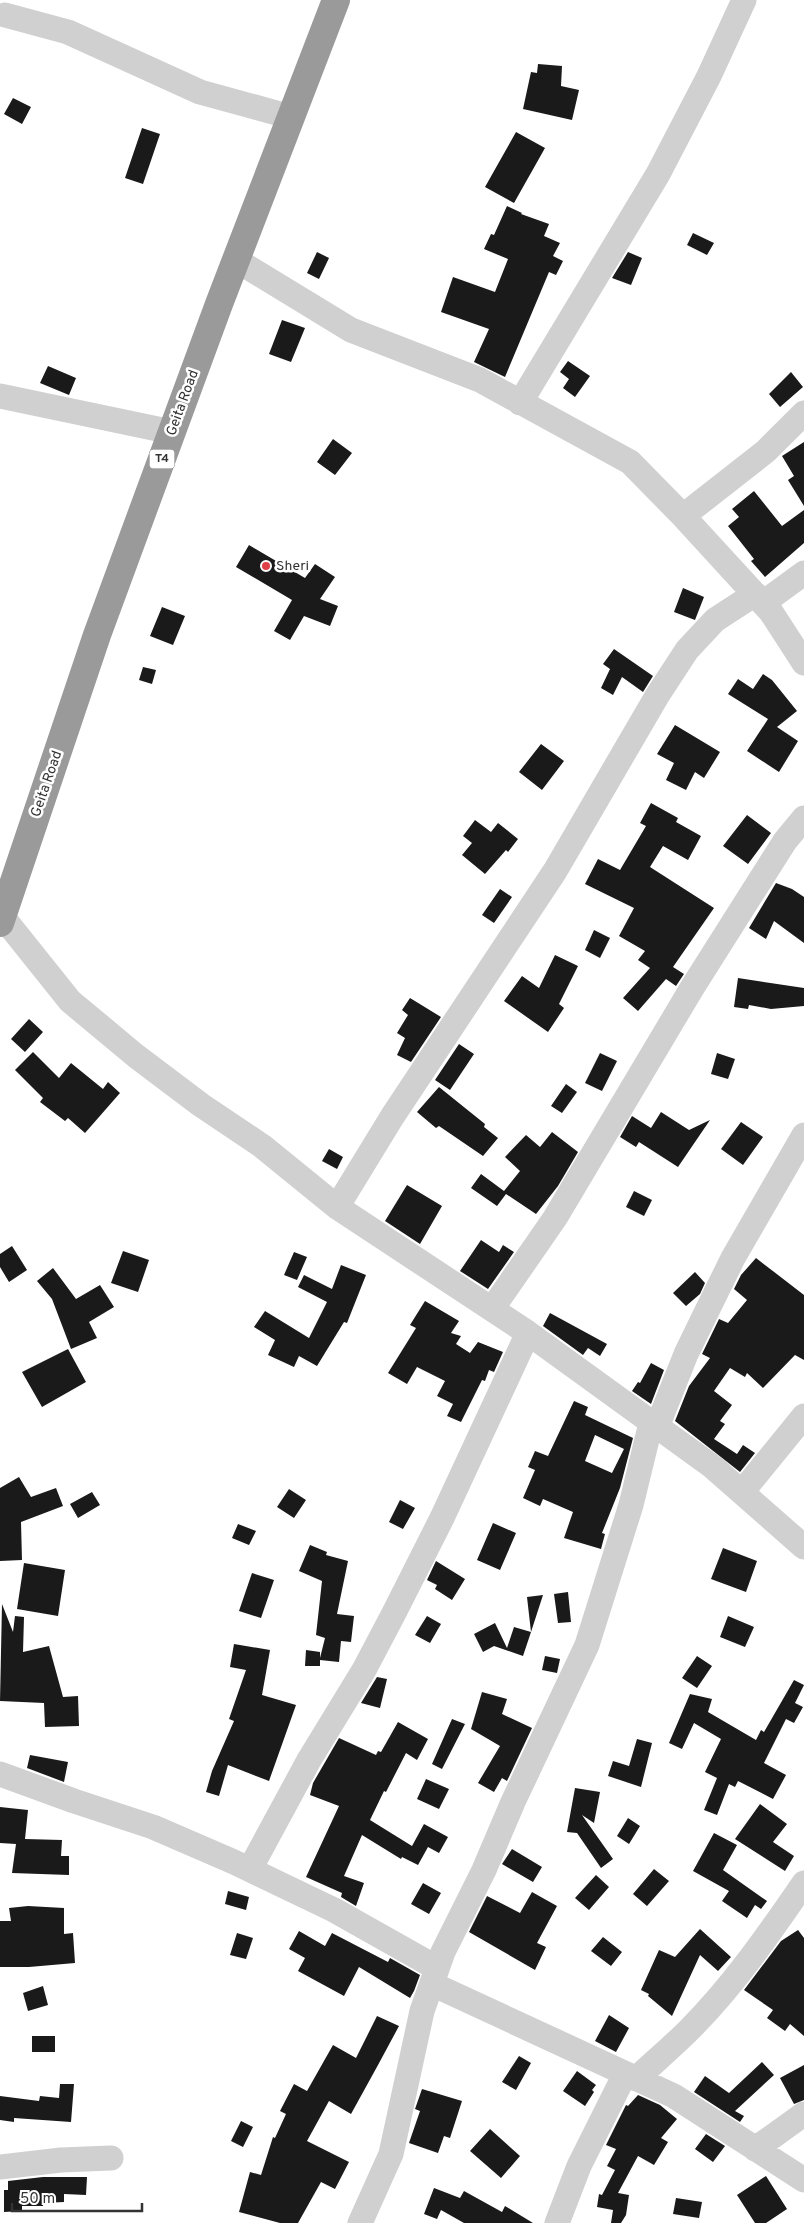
<svg xmlns="http://www.w3.org/2000/svg" width="804" height="2223" font-family="Overpass,sans-serif">
  <rect width="100%" height="100%" fill="#fff"/>
  <path fill="#1a1a1a" fill-rule="evenodd" d="M538 64 562 66 561 86 579 90 572 120 523 109 531 72 537 73Z
    M13 98 31 107 22 124 4 114Z
    M142 128 160 134 143 184 125 178Z
    M516 132 545 148 514 203 485 187Z
    M507 206 522 213 521 214 549 224 544 236 560 243 553 256 563 261 556 275 549 272 505 377 474 362 489 329 441 312 453 277 495 292 508 259 484 249 491 234 494 235Z
    M693 233 714 243 707 255 687 245Z
    M317 252 329 258 319 279 307 273Z
    M628 252 642 258 631 285 612 278Z
    M282 320 305 328 291 362 269 354Z
    M568 361 590 376 575 397 563 388 569 379 560 372Z
    M48 366 76 378 69 395 40 383Z
    M791 372 803 387 780 407 769 394Z
    M333 439 352 453 335 475 317 462Z
    M804 442V506L788 480 794 476 782 456Z
    M754 491 782 526 804 510V543L765 577 751 561 754 559 728 526 739 517 732 509Z
    M249 545 305 578 315 564 335 577 320 599 338 606 330 626 304 616 290 640 274 631 292 600 236 567Z
    M683 588 704 597 695 620 674 612Z
    M162 607 185 616 173 645 150 636Z
    M614 649 653 676 643 692 622 677 613 695 601 688 610 669 603 664Z
    M143 667 156 670 152 684 139 680Z
    M763 674 772 680 797 711 777 727 798 741 779 772 747 751 768 719 728 694 738 679 753 689Z
    M675 725 720 752 704 778 695 772 686 790 666 780 674 763 657 754Z
    M541 744 564 761 542 790 519 772Z
    M651 803 678 818 676 822 701 836 688 860 663 846 650 867 714 908 673 967 684 974 676 986 666 979 638 1011 623 998 650 968 638 960 645 951 619 936 634 908 585 884 598 859 620 870 646 826 640 823Z
    M747 815 771 833 748 864 723 846Z
    M475 820 491 832 498 823 518 839 508 852 506 850 485 874 462 855 472 843 463 836Z
    M776 883 792 889 804 897V943L774 921 766 939 749 928Z
    M500 889 512 897 494 923 482 915Z
    M594 930 610 938 600 958 585 950Z
    M555 955 578 966 559 1004 564 1008 548 1032 504 1001 522 976 539 988Z
    M738 978 804 988V1006L771 1009 749 1005 748 1009 734 1007Z
    M410 998 441 1017 411 1062 397 1055 405 1038 397 1033 408 1015 402 1010Z
    M29 1019 43 1032 25 1052 11 1039Z
    M459 1044 474 1054 450 1090 435 1080Z
    M33 1052 59 1078 71 1063 103 1089 108 1082 120 1093 85 1133 68 1118 65 1121 40 1102 43 1098 15 1070Z
    M600 1053 617 1061 602 1091 585 1083Z
    M717 1053 735 1059 728 1079 711 1074Z
    M566 1084 577 1092 562 1113 551 1106Z
    M439 1087 485 1124 484 1127 498 1138 483 1156 439 1126 436 1128 417 1112Z
    M661 1112 689 1130 710 1120 678 1167 639 1142 636 1147 620 1137 632 1116 651 1128Z
    M741 1122 763 1137 743 1165 721 1149Z
    M552 1132 578 1152 558 1186 536 1214 506 1194 497 1206 471 1188 481 1174 504 1191 520 1171 505 1157 526 1135 540 1147Z
    M329 1149 343 1157 337 1169 322 1161Z
    M407 1185 442 1206 420 1244 385 1221Z
    M634 1191 652 1200 644 1216 626 1207Z
    M481 1240 499 1252 503 1245 514 1252 488 1289 460 1271Z
    M12 1246 27 1270 9 1282 0 1267V1254Z
    M123 1251 149 1260 138 1292 111 1283Z
    M294 1252 307 1257 297 1280 284 1275Z
    M756 1258 804 1295V1360L795 1355 763 1388 747 1373 745 1377 730 1368 714 1391 732 1405 720 1421 725 1424 714 1439 737 1454 743 1445 755 1453 740 1472 675 1421 689 1386 710 1358 702 1354 719 1319 728 1323 747 1300 734 1289 741 1275Z
    M341 1265 366 1275 347 1323 344 1322 317 1366 299 1356 294 1367 268 1355 275 1340 254 1327 265 1311 309 1338 327 1302 298 1287 304 1275 332 1289Z
    M53 1268 76 1299 100 1285 114 1307 89 1322 97 1338 71 1349 52 1299 37 1281Z
    M695 1272 705 1283 700 1294 686 1306 673 1293Z
    M425 1301 459 1321 451 1333 461 1336 456 1344 470 1353 478 1342 503 1352 494 1372 489 1370 485 1381 482 1380 461 1422 447 1416 453 1404 437 1396 445 1381 417 1367 407 1384 388 1373 416 1328 410 1325Z
    M550 1313 607 1344 600 1356 588 1348 583 1355 543 1326Z
    M68 1349 86 1382 42 1407 22 1372Z
    M651 1363 664 1370 651 1404 632 1391 638 1382 640 1383Z
    M574 1401 588 1407 585 1415 633 1438 620 1488 602 1533 605 1534 601 1549 564 1538 573 1512 543 1499 540 1506 523 1498 535 1470 528 1467 535 1451 548 1456ZM595 1435 624 1449 612 1473 585 1461Z
    M19 1477 31 1497 56 1488 63 1506 21 1522 22 1560 0 1561V1488Z
    M289 1489 306 1500 294 1518 277 1507Z
    M92 1492 100 1505 78 1518 70 1504Z
    M400 1500 415 1508 403 1529 389 1522Z
    M493 1523 516 1533 500 1570 477 1560Z
    M238 1524 256 1531 249 1545 232 1538Z
    M310 1545 327 1552 326 1555 348 1561 337 1614 354 1616 351 1642 341 1641 339 1662 320 1660V1666H305L306 1650 320 1652V1658L325 1638 316 1635 322 1581 299 1571Z
    M723 1548 757 1561 746 1592 711 1579Z
    M436 1561 465 1579 452 1600 435 1589 437 1585 427 1580Z
    M24 1563 65 1570 58 1616 17 1609Z
    M252 1573 274 1580 261 1618 239 1611Z
    M568 1592 571 1622 558 1623 554 1594Z
    M543 1595 531 1632 527 1597Z
    M2 1604 13 1632 15 1616 24 1617 23 1652 49 1646 63 1697 78 1696 79 1726 45 1727 44 1703 0 1701Z
    M427 1616 441 1624 430 1643 415 1635Z
    M728 1616 754 1627 745 1647 720 1637Z
    M495 1623 507 1648 514 1627 531 1632 523 1656 494 1646 483 1652 474 1634Z
    M234 1644 270 1650 262 1695 296 1705 269 1781 228 1765 219 1796 206 1792 212 1771 234 1721 229 1719 246 1670 230 1667Z
    M545 1656 560 1659 557 1673 542 1670Z
    M697 1656 712 1666 697 1688 682 1678Z
    M377 1677 387 1679 380 1708 361 1703Z
    M794 1680 804 1685 795 1703 803 1707 794 1723 786 1719 764 1763 786 1775 773 1799 738 1781 735 1787 729 1784 717 1815 704 1810 717 1778 705 1772 721 1739 694 1723 682 1749 669 1743 690 1694 712 1699 708 1712 756 1740 761 1730 764 1732Z
    M482 1692 507 1699 502 1714 532 1728 507 1781 502 1778 494 1792 478 1783 500 1746 471 1729Z
    M452 1719 465 1724 442 1769 432 1764Z
    M398 1722 428 1739 417 1760 406 1753 386 1792 384 1791 370 1820 412 1846 424 1824 448 1837 439 1853 428 1847 418 1865 402 1857 401 1859 362 1835 344 1876 364 1883 356 1906 341 1897 342 1893 306 1877 339 1806 310 1795 313 1783 339 1738 376 1755 378 1751 381 1752Z
    M637 1739 652 1743 641 1787 608 1776 613 1761 629 1766Z
    M30 1755 68 1762 64 1782 27 1768Z
    M426 1779 449 1789 439 1809 417 1799Z
    M575 1788 600 1792 594 1823 582 1815 613 1859 601 1868 577 1833 567 1832Z
    M760 1804 787 1824 773 1842 794 1856 785 1871 735 1839Z
    M0 1807 28 1810 25 1839 62 1840 61 1856H69V1875L12 1873 16 1844 0 1843Z
    M628 1818 640 1826 629 1844 617 1836Z
    M714 1833 737 1845 723 1870 767 1901 761 1909 755 1905 747 1918 722 1901 729 1891 693 1871Z
    M512 1849 542 1867 533 1882 502 1864Z
    M654 1869 669 1881 647 1906 633 1894Z
    M596 1875 609 1887 589 1910 575 1898Z
    M423 1883 441 1893 429 1914 411 1904Z
    M228 1891 249 1897 246 1910 225 1904Z
    M532 1892 557 1906 537 1943 546 1947 535 1970 469 1932 487 1896 520 1913Z
    M28 1906 64 1908V1934L73 1933 75 1963 29 1967H0V1921H11L9 1908Z
    M700 1929 731 1957 718 1971 700 1955 672 2016 648 1996 649 1994 641 1990 659 1950 675 1957Z
    M798 1930 804 1938V2036L790 2024 785 2031 767 2018 773 2010 744 1990 781 1941Z
    M299 1931 325 1946 332 1933 388 1962 390 1958 420 1975 414 1991 410 1998 359 1967 344 1996 298 1971 305 1958 289 1949Z
    M237 1933 253 1938 246 1959 230 1955Z
    M603 1937 622 1952 611 1966 591 1951Z
    M43 1986 48 2005 28 2011 23 1993Z
    M609 2015 629 2028 616 2052 595 2041Z
    M377 2016 399 2026 378 2065 351 2114 329 2101 307 2141 349 2162 335 2189 321 2182 298 2223H280L239 2212 250 2172 261 2175 273 2137 275 2138 286 2114 280 2111 294 2084 307 2091 333 2045 356 2058Z
    M32 2036H55V2052H32Z
    M519 2056 531 2063 516 2090 502 2082Z
    M762 2062 774 2075 735 2111 744 2116 740 2122 694 2092 705 2076 729 2093Z
    M804 2065V2100L794 2104 780 2078Z
    M577 2071 596 2085 592 2090 594 2092 585 2106 563 2091Z
    M60 2084H74L71 2122 14 2118V2122L0 2120V2096L39 2101 40 2096 59 2098Z
    M422 2089 462 2101 450 2138 444 2136 438 2153 409 2143 420 2111 415 2109Z
    M638 2095 660 2105 677 2119 661 2138 668 2142 654 2165 638 2156 618 2193 629 2195 626 2215 621 2223H611L613 2210 597 2207 599 2194 602 2195 615 2170 607 2166 616 2149 606 2145 626 2105 628 2106Z
    M241 2121 253 2127 243 2147 231 2141Z
    M490 2129 520 2156 501 2178 470 2151Z
    M706 2134 725 2146 713 2162 695 2149Z
    M766 2176 787 2209 766 2223H755L737 2195Z
    M43 2177H87L86 2195 64 2194V2202L43 2203V2206H22V2211L4 2212V2190H8V2181Z
    M434 2188 460 2198 464 2191 502 2212 505 2206 533 2223H464L441 2210 437 2219 424 2214Z
    M676 2198 702 2202 699 2218 673 2214Z"/>
  <g fill="none" stroke-linecap="round" stroke-linejoin="round">
    <path stroke="#d0d0d0" stroke-width="25" d="M5 15 68 32 200 92 291 117
      M236 260 351 330 480 380 630 462 683 516 771 612 804 663
      M0 396 172 432
      M520 403 658 174 709 76 744 0
      M683 516 766 451 804 413
      M763 603 804 573
      M2 916 70 1001 136 1056 201 1105 262 1146 337 1207 528 1333 713 1467 804 1547
      M337 1207 392 1117 555 871 657 696 687 650 715 620 755 594
      M492 1309 555 1218 692 988 785 841 804 818
      M657 1427 686 1354 703 1319 733 1258 804 1135
      M742 1492 804 1416
      M0 1774 74 1801 153 1827 234 1862 334 1910 437 1968
      M250 1869 309 1760 364 1670 394 1613 442 1518 528 1333
      M432 1984 674 2096 804 2180
      M636 2079C653 2063 672 2047 689 2030 733 1986 769 1934 804 1883
      M755 2149 804 2114
      M0 2167 61 2160 111 2158
      M360 2223 391 2154 422 2011 443 1952 484 1870 513 1802 587 1645 631 1505 651 1423
      M557 2223 579 2166 625 2074"/>
    <path stroke="#9a9a9a" stroke-width="28" d="M0 923 97 635 219 304 336 0"/>
  </g>
  <circle fill="#de4045" stroke="#fff" stroke-width="2" cx="266" cy="566" r="5"/>
  <g text-anchor="middle" dominant-baseline="central" stroke-width="5" stroke-linejoin="round" paint-order="stroke">
    <rect fill="#fff" stroke="#707070" stroke-width="1" x="149.5" y="449.5" width="25" height="19" rx="4"/>
    <g font-size="12" font-weight="bold" fill="#333">
      <text x="162" y="459">T4</text>
    </g>
    <g font-size="14" fill="#333" stroke="#fff">
      <text transform="translate(183 403) rotate(-70)">Geita Road</text>
      <text transform="translate(47 784) rotate(-71)">Geita Road</text>
    </g>
    <g font-size="14" fill="#333" stroke="#fff" text-anchor="start">
      <text x="276" y="566">Sheri</text>
    </g>
  </g>
  <path d="M12 2203v8h130v-8" fill="none" stroke="#333333" stroke-width="2.5"/>
  <text x="20" y="2203" font-size="15" fill="#333333" stroke="#ffffff" stroke-width="4" paint-order="stroke">50 m</text>
</svg>
